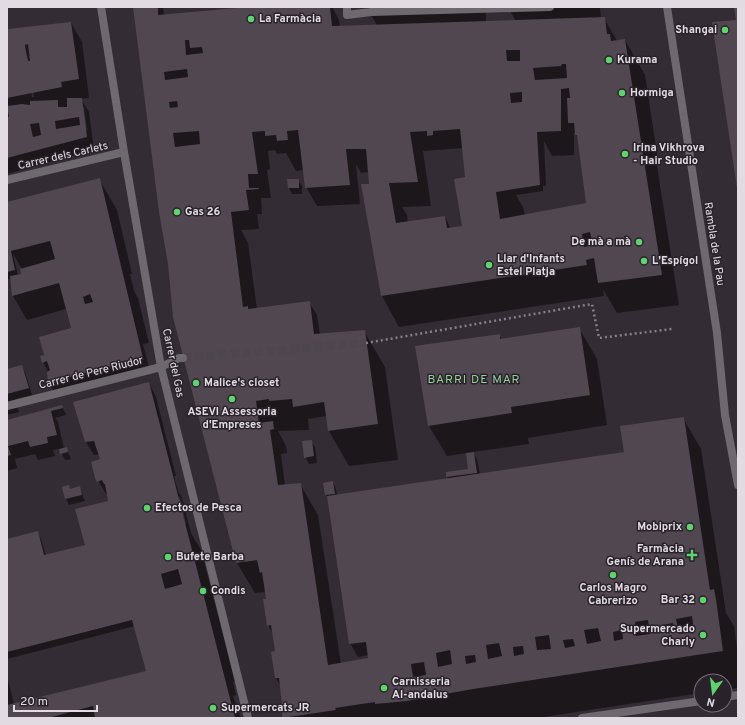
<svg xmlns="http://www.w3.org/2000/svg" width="745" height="725" font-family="Overpass,sans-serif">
  <rect width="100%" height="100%" fill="#342c34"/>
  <path fill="#0007" fill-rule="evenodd" d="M134 7H163L164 15 259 7H332L339 20 340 26 377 25 366 7H600L601 18H604L617 41 625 40 645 75 658 160H656L679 305 617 313 603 289 604 296 399 327 382 296 369 172 361 173 356 164 360 204 317 206 306 187 304 170 296 171 286 153 277 154 275 150 268 151 270 169 267 170 271 198H261L262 214H257L259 229 241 230 248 243 257 309 309 302 317 315 320 335 364 331 385 367 398 460 349 466 329 431 326 416 308 419 309 430 278 431 286 446 287 453 281 454 285 486 300 484 318 515 341 664 368 659 369 655 358 657 350 643 328 498 326 495 333 482 336 489 337 495 449 479 447 477 469 470 467 453 447 456 429 426 499 335 502 340 579 328 597 359 607 425 528 438 529 444 473 452 477 459 480 474 623 453 683 418 701 449 726 613 734 626 738 655V688L725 690V681H701V693L537 718H283L281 687 276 678V652L273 634 268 625 266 592 255 593 237 563 169 264ZM486 11H510L516 21 486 22ZM574 132 579 139 588 204 525 215 523 207 516 195 543 191V186H546L544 141 552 156 574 155ZM464 148 466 177 463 226 451 229 445 217 408 223 407 215 402 207 431 206 423 151Z
    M735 7H738V188L713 23 737 21Z
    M71 23 82 42 89 98 81 99 89 112 94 150 7 174V29ZM26 59H28L34 97H32ZM82 107H84L87 131 84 128Z
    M99 179 117 210 132 274H130L134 291 138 298 149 343 143 344 150 371 57 396 49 383 48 372 43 362 45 356 72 329 66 309 27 320 13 296 11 278 7 280V203ZM13 254 22 269V275L18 276Z
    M298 180 302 186V194H292L289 188Z
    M7 365 8 370 21 366 25 372 32 395 15 399 19 412 7 415Z
    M149 383 156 397 176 476H174L178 491 182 498 191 533 201 550 235 681 233 682 236 695 233 696 241 718H7V676L14 704 148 671 135 626 7 659V540L37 532 41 539 46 556 86 545 109 501 107 494H106L96 477 102 460 100 454 94 455 86 442 74 403ZM178 497H180L186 523 185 524Z
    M62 406 66 415 55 418 58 422 64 449 66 448 71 459 65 460 60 449 53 450 55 456 38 460 35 454 15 459 17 468 7 471V421L50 409 52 413V409Z
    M311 441 315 447 317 463 309 464 305 457Z
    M80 488 85 501 69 505 66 499 70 490Z"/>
  <path fill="#504750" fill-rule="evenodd" d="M133 7H158V15L248 7H330L332 26 605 17 607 34H610L611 41 625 39 662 275 598 283 594 258 586 260 587 265 381 296 361 184H369L366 149H346L350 185 305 188 298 130 287 131 288 140 277 141 276 135 265 136V131L252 132 258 174H248L249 188H259V189L246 190 249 210 231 212 243 307 248 306V309L310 301 314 334 365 330 378 424 328 431 324 402 293 407 292 399 269 401V399L256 401 259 423 273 421 274 429 270 430 278 485 301 483 328 665 368 658 366 642 349 644 327 496 624 452 620 426 684 417 710 590 714 589 716 599 723 651 473 689 407 701 375 704V702L335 708 336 710 282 718V705L279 678H275L271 652 275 651 271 625 267 626 263 599H266L262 572 260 573 257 560 236 563 173 317 168 264 159 212ZM185 40H189L190 48 202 47 203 53 186 55ZM506 50H520V61H507ZM562 64H566L567 78 535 80 533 68 561 66ZM187 69 188 77 165 80 164 72ZM569 88 570 98H567L568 123H574L575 135H577L586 203 500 219 496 192 540 185 537 132 561 131V89ZM522 92V102L511 103 510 93ZM177 101 178 107 170 108 169 102ZM460 129 465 177 454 179 462 226 447 228 445 216 396 223 389 183 418 182 410 132 427 131V136L433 135V131ZM199 131 200 144 175 147 173 133ZM590 232 593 245 584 247 582 234ZM692 616 694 632 679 634 676 619ZM648 620 650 634 636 636 635 622ZM673 623 674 631 663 633 662 625ZM598 628 601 641 587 644 584 630ZM622 630 623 639 614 641 613 632ZM549 635 551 649 537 650 535 637ZM573 639 575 646 565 648 563 640ZM499 643 502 656 488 659 486 645ZM523 646 524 654 514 656 513 647ZM450 650 452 664 438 667 436 653ZM475 655 476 662 466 664 465 656ZM424 662 426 675 413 677 411 664Z
    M734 7H738L737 188 712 22 736 20Z
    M71 22 79 79 61 82 62 87 7 98V29ZM28 44 30 61H28L25 46V45Z
    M67 98H82L87 137 7 158V117H9L7 106 22 104 30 105V101L58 100V107H67ZM79 117 80 125 56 129 55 121ZM39 123 41 135 33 137 30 124Z
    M100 178 143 358 48 383 47 372 50 370 47 361 42 363 40 356 44 355 39 337 71 328 59 283 12 296 10 276 21 274 20 269 55 259 50 241 11 251 15 270 7 272V202ZM90 294 93 302 85 304 83 297Z
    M287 179H299V188H288Z
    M580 327 590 395 511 407 512 413 428 426 415 346 500 334V339Z
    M22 365 29 388 7 394V369Z
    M149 382 235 718H95L93 706 48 718H7V705L146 671 132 620 7 652V539L38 531 44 555 85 545 75 509 108 501 105 484H104L102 480 97 482 95 478 91 462 100 459 94 441 85 442 73 402ZM178 569 182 584 165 589 161 574Z
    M62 405 63 408 51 411 57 435 47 437 48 443 30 447 28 441 8 446 11 455 7 456V420Z
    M312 440 314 456 304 458 302 441Z
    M67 447 68 452 60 454 59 449Z
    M474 452 477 473 446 477V472L468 469 466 453Z
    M333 481 335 494 325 495 323 483Z
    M69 485 70 489 80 486 82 495 65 499 62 487Z"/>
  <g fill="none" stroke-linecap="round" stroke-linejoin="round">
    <path stroke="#4e464e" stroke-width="8" stroke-dasharray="8 4" stroke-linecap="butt" d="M183 358 366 343"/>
    <path stroke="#867f86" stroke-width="2.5" stroke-dasharray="2 3" stroke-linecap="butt" d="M366 343 592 304 599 338 672 329"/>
    <path stroke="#6e696e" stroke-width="8" d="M347 7V15L371 12 550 7"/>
    <path stroke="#6e696e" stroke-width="8" d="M101 7 124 152 161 367 248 718
      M667 7 717 333 725 415 738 485
      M7 180 124 152
      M7 406 161 367 179 358H183
      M725 697 738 695
      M582 718 701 701"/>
  </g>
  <g fill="#5cd56d" stroke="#2a222a" stroke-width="1.5">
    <circle cx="251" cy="19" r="4"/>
    <circle cx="725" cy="30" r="4"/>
    <circle cx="609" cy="60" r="4"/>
    <circle cx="622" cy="93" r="4"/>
    <circle cx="625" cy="154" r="4"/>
    <circle cx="177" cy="212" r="4"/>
    <circle cx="639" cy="242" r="4"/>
    <circle cx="644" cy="261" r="4"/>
    <circle cx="489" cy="265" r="4"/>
    <circle cx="196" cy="383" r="4"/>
    <circle cx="232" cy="399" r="4"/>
    <circle cx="147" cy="508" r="4"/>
    <circle cx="690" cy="527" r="4"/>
    <path d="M690 549h4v4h4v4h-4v4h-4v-4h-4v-4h4z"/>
    <circle cx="168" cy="557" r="4"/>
    <circle cx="613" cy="575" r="4"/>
    <circle cx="203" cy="591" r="4"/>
    <circle cx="703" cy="600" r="4"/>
    <circle cx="703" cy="635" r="4"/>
    <circle cx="384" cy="688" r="4"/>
    <circle cx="213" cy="708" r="4"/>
  </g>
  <g text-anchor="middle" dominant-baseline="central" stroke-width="3" stroke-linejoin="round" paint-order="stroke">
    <g font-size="11" font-weight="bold" fill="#e2dce2" stroke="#2a222a" text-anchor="start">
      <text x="259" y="19">La Farmàcia</text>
      <text x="717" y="30" text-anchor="end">Shangai</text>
      <text x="617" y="60">Kurama</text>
      <text x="630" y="93">Hormiga</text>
      <text x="633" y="148">Irina Vikhrova<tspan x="633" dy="13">- Hair Studio</tspan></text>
      <text x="185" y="212">Gas 26</text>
      <text x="631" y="242" text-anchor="end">De mà a mà</text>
      <text x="497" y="259">Llar d'Infants<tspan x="497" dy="13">Estel Platja</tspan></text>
      <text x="652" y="261">L'Espígol</text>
      <text x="204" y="383">Malice's closet</text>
      <text x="232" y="412" text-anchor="middle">ASEVI Assessoria<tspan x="232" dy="13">d'Empreses</tspan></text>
      <text x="155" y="508">Efectos de Pesca</text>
      <text x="682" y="527" text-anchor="end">Mobiprix</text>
      <text x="684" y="549" text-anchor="end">Farmàcia<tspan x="684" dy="13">Genís de Arana</tspan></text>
      <text x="176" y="557">Bufete Barba</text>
      <text x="613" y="588" text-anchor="middle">Carlos Magro<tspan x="613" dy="13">Cabrerizo</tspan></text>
      <text x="211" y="591">Condis</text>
      <text x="695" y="600" text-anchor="end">Bar 32</text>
      <text x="695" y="629" text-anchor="end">Supermercado<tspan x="695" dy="13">Charly</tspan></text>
      <text x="392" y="682">Carnisseria<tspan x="392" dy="13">Al-andalus</tspan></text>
      <text x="221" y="708">Supermercats JR</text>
    </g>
    <g font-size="11" fill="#e2dce2" stroke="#2a222a">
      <text transform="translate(63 156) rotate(-13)">Carrer dels Carlets</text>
      <text transform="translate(714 244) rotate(81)">Rambla de la Pau</text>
      <text transform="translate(173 363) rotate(78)">Carrer del Gas</text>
      <text transform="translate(91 373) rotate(-14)">Carrer de Pere Riudor</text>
    </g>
    <g font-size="12" letter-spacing="1" fill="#94d199" stroke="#2a222a">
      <text x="474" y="380">BARRI DE MAR</text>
    </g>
  </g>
  <rect width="745" height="725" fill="none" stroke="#e2dce2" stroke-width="16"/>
  <g transform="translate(713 693) rotate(194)"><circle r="19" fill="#2a222a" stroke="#746c74"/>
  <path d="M0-3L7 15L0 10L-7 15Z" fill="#5cd56d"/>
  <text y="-6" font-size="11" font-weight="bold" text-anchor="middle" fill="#e2dce2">N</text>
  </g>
  <path d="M14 705v6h83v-6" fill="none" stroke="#e2dce2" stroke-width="2"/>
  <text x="20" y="705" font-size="12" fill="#e2dce2" stroke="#2a222a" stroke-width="3" paint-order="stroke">20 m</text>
</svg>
